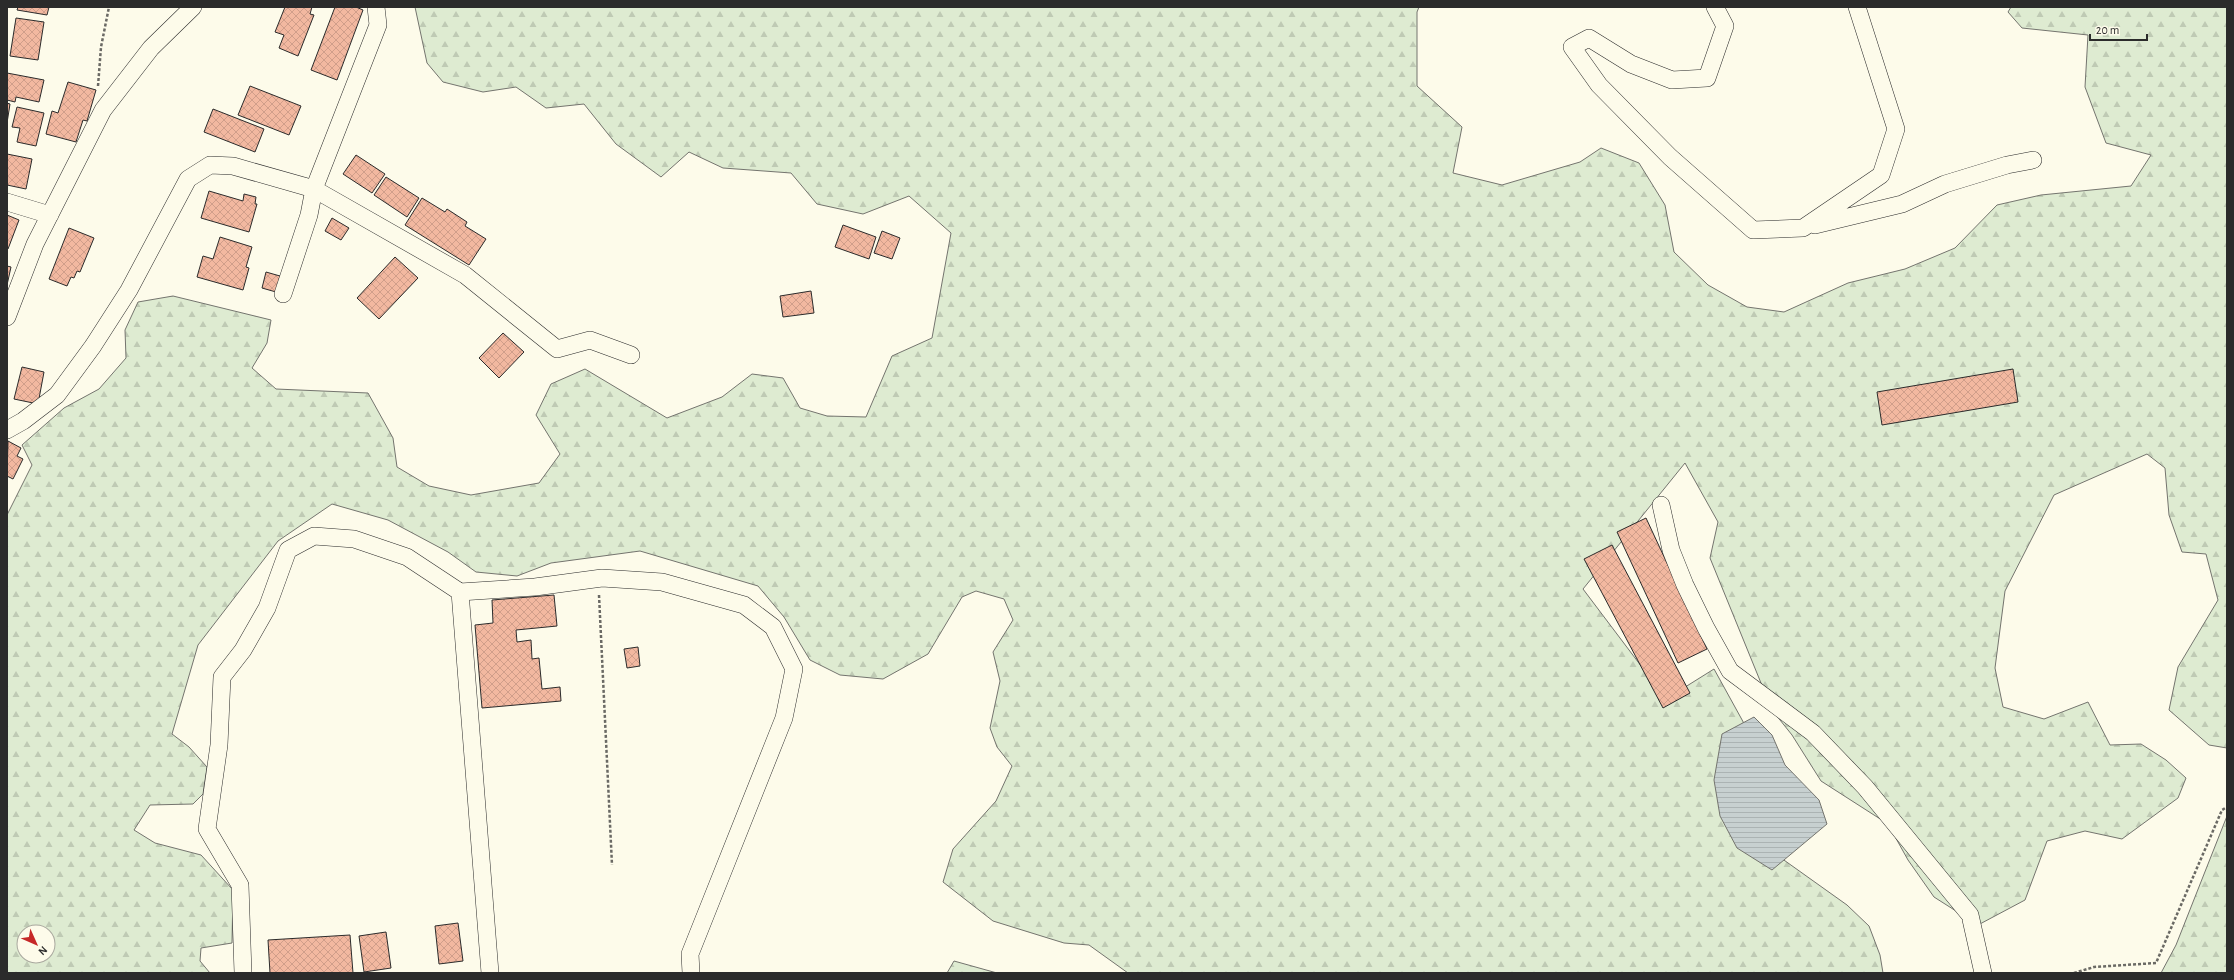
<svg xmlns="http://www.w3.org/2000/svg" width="2234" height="980" font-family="'Alegreya Sans',sans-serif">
  <defs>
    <pattern id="forest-firs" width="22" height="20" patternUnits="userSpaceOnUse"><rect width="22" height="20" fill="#deebd1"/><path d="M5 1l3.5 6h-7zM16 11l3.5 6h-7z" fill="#bfcab4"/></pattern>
    <pattern id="water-rules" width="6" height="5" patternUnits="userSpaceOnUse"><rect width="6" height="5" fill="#c7d0d0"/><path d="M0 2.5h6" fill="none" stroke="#abb3b3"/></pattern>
    <pattern id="building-cross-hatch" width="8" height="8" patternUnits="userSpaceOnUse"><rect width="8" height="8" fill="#f2b8a0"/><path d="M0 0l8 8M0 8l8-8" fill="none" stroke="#d09e8a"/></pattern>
  </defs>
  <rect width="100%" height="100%" fill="#fdfbea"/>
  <path fill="url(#forest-firs)" stroke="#74746e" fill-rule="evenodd" d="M415 7H1419L1417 12V86L1462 127 1453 173 1502 185 1580 162 1601 148 1639 163 1665 205 1674 252 1708 285 1747 307 1784 312 1848 283 1905 269 1955 248 1997 205 2041 195 2131 186 2151 155 2106 143 2085 87 2088 35 2022 28 2008 12 2011 7H2227V748L2209 745 2169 710 2178 667 2218 600 2206 554 2182 552 2169 515 2165 468 2147 454 2054 495 2005 591 1995 668 2003 707 2044 719 2088 702 2110 745 2141 744 2166 760 2186 778 2178 798 2122 839 2085 831 2047 841 2025 900 1978 925 1934 897 1908 860 1888 824 1821 781 1792 735 1772 710 1710 558 1718 522 1685 463 1583 589 1666 699 1714 669 1746 727 1760 843 1847 905 1869 926 1880 955 1883 973H1128L1089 945 1064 943 993 921 943 882 953 849 996 801 1012 766 997 747 990 728 1000 681 993 652 1013 620 1004 599 976 591 962 597 928 654 883 679 840 675 810 660 784 617 758 586 640 551 551 563 517 576 476 572 448 552 388 520 332 504 278 541 198 645 172 734 189 747 207 767 203 794 193 804 150 805 134 830 155 843 201 855 233 890 232 943 201 948 200 961 210 973H7V515L32 465 22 445 64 408 99 389 126 358 125 330 138 302 173 296 271 320 267 343 252 368 276 389 368 393 393 438 397 467 429 486 471 495 539 483 560 454 536 415 551 384 585 369 667 418 722 397 752 374 783 378 800 408 827 416 866 417 892 356 932 338 951 233 909 196 863 214 817 204 791 173 723 168 689 152 661 177 616 144 584 104 546 108 516 87 483 92 443 82 427 63ZM24 932H48V956H24Z
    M2227 816V973H2161L2176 945Z
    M954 961 997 973H947Z"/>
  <path fill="url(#water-rules)" stroke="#74746e" d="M1754 717 1772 735 1785 765 1819 800 1827 824 1772 870 1737 848 1720 816 1714 780 1722 734Z"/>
  <path fill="url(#building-cross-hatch)" stroke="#2b2b2b" d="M18 7H49L47 15 17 10Z
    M285 7H312L310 14 314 15 298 56 279 48 284 35 275 32Z
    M335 7H356L363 10 337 80 311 70Z
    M16 18 44 22 38 60 10 56Z
    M7 73 44 80 39 102 16 97 15 102 7 100Z
    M68 82 96 90 87 121 83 120 76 142 46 134 52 111 58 113Z
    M250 86 301 106 289 135 238 115Z
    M7 103 10 104 7 123Z
    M17 107 44 113 36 146 17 142 20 128 12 127Z
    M213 109 264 129 255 152 204 132Z
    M7 154 32 159 26 189 7 185Z
    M356 155 385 174 372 193 343 174Z
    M386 177 419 198 407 217 374 195Z
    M209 191 243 201 244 194 256 197 255 204H257L249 232 201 218Z
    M422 198 445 212 447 209 467 222 465 226 486 239 469 265 405 225Z
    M7 215 19 220 8 249H7Z
    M332 218 349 228 341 240 325 231Z
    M843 225 876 237 869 259 835 247Z
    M69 228 94 238 80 272 77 271 74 278 71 277 67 286 49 279Z
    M882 231 900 238 892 259 874 253Z
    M220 237 252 247 246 267 249 268 243 290 197 277 203 256 213 259Z
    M395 257 418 278 379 319 357 298Z
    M7 266 11 267 7 285Z
    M266 272 280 276 276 292 262 288Z
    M811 291 814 313 783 317 780 296Z
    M503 333 524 352 499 378 479 358Z
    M22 367 44 372 38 404 14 399Z
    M2013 369 2018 402 1882 425 1877 392Z
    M8 441 21 448 17 456 23 459 13 479 7 476Z
    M1646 518 1707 649 1678 663 1617 532Z
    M1612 545 1690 693 1663 708 1584 559Z
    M554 595 557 626 516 630 517 642 531 640 532 659 539 658 542 689 560 687 561 701 482 708 475 625 493 623 492 600Z
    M638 647 640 666 627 668 624 649Z
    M458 923 463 961 439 964 435 926Z
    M386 932 391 968 364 972 359 936Z
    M350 935 353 973H270L268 940Z"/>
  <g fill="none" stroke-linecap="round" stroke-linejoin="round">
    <g stroke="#2b2b2b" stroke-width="18">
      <path id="street" d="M1715 7 1725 26 1707 78 1672 80 1631 64 1589 38 1572 47 1599 85 1670 157 1753 230 1803 228 1881 175 1896 129 1857 7
        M7 202 50 215
        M1815 225 1902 204 1945 184 2007 165 2033 160
        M283 294 309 215 314 189 378 25 376 7
        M7 317 35 244 103 110 151 48 193 7
        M7 430 23 421 57 395 93 346 129 290 188 179 210 165 233 166 314 189 465 275 557 349 590 340 631 355
        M1661 505 1671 550 1685 585 1706 628 1730 671 1813 733 1865 787 1970 915 1983 973
        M460 592 490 973
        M243 973 240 885 207 829 219 745 222 677 243 650 267 608 288 550 314 536 354 539 407 557 460 592 535 587 602 578 662 582 744 605 773 627 794 669 784 718 690 954 691 973"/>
    </g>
    <path stroke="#6a6964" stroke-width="2.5" stroke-dasharray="3 2" stroke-linecap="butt" d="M98 86 101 47 109 7
      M599 595 612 865
      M2074 973 2094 967 2156 963 2222 810 2227 807"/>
    <use href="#street" stroke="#fdfbea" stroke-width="17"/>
  </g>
  <rect width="2234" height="980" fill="none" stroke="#2b2b2b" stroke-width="16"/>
  <g transform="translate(36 944) rotate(135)"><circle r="19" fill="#fdfbea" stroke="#a9a89e"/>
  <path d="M0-3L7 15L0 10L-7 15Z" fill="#c62828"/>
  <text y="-6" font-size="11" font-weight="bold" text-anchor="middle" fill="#2b2b2b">N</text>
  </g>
  <path d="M2090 34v6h57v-6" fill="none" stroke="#2b2b2b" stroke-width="2"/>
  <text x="2096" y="34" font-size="12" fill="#2b2b2b" stroke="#fdfbea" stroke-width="3" paint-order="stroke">20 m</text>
</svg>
